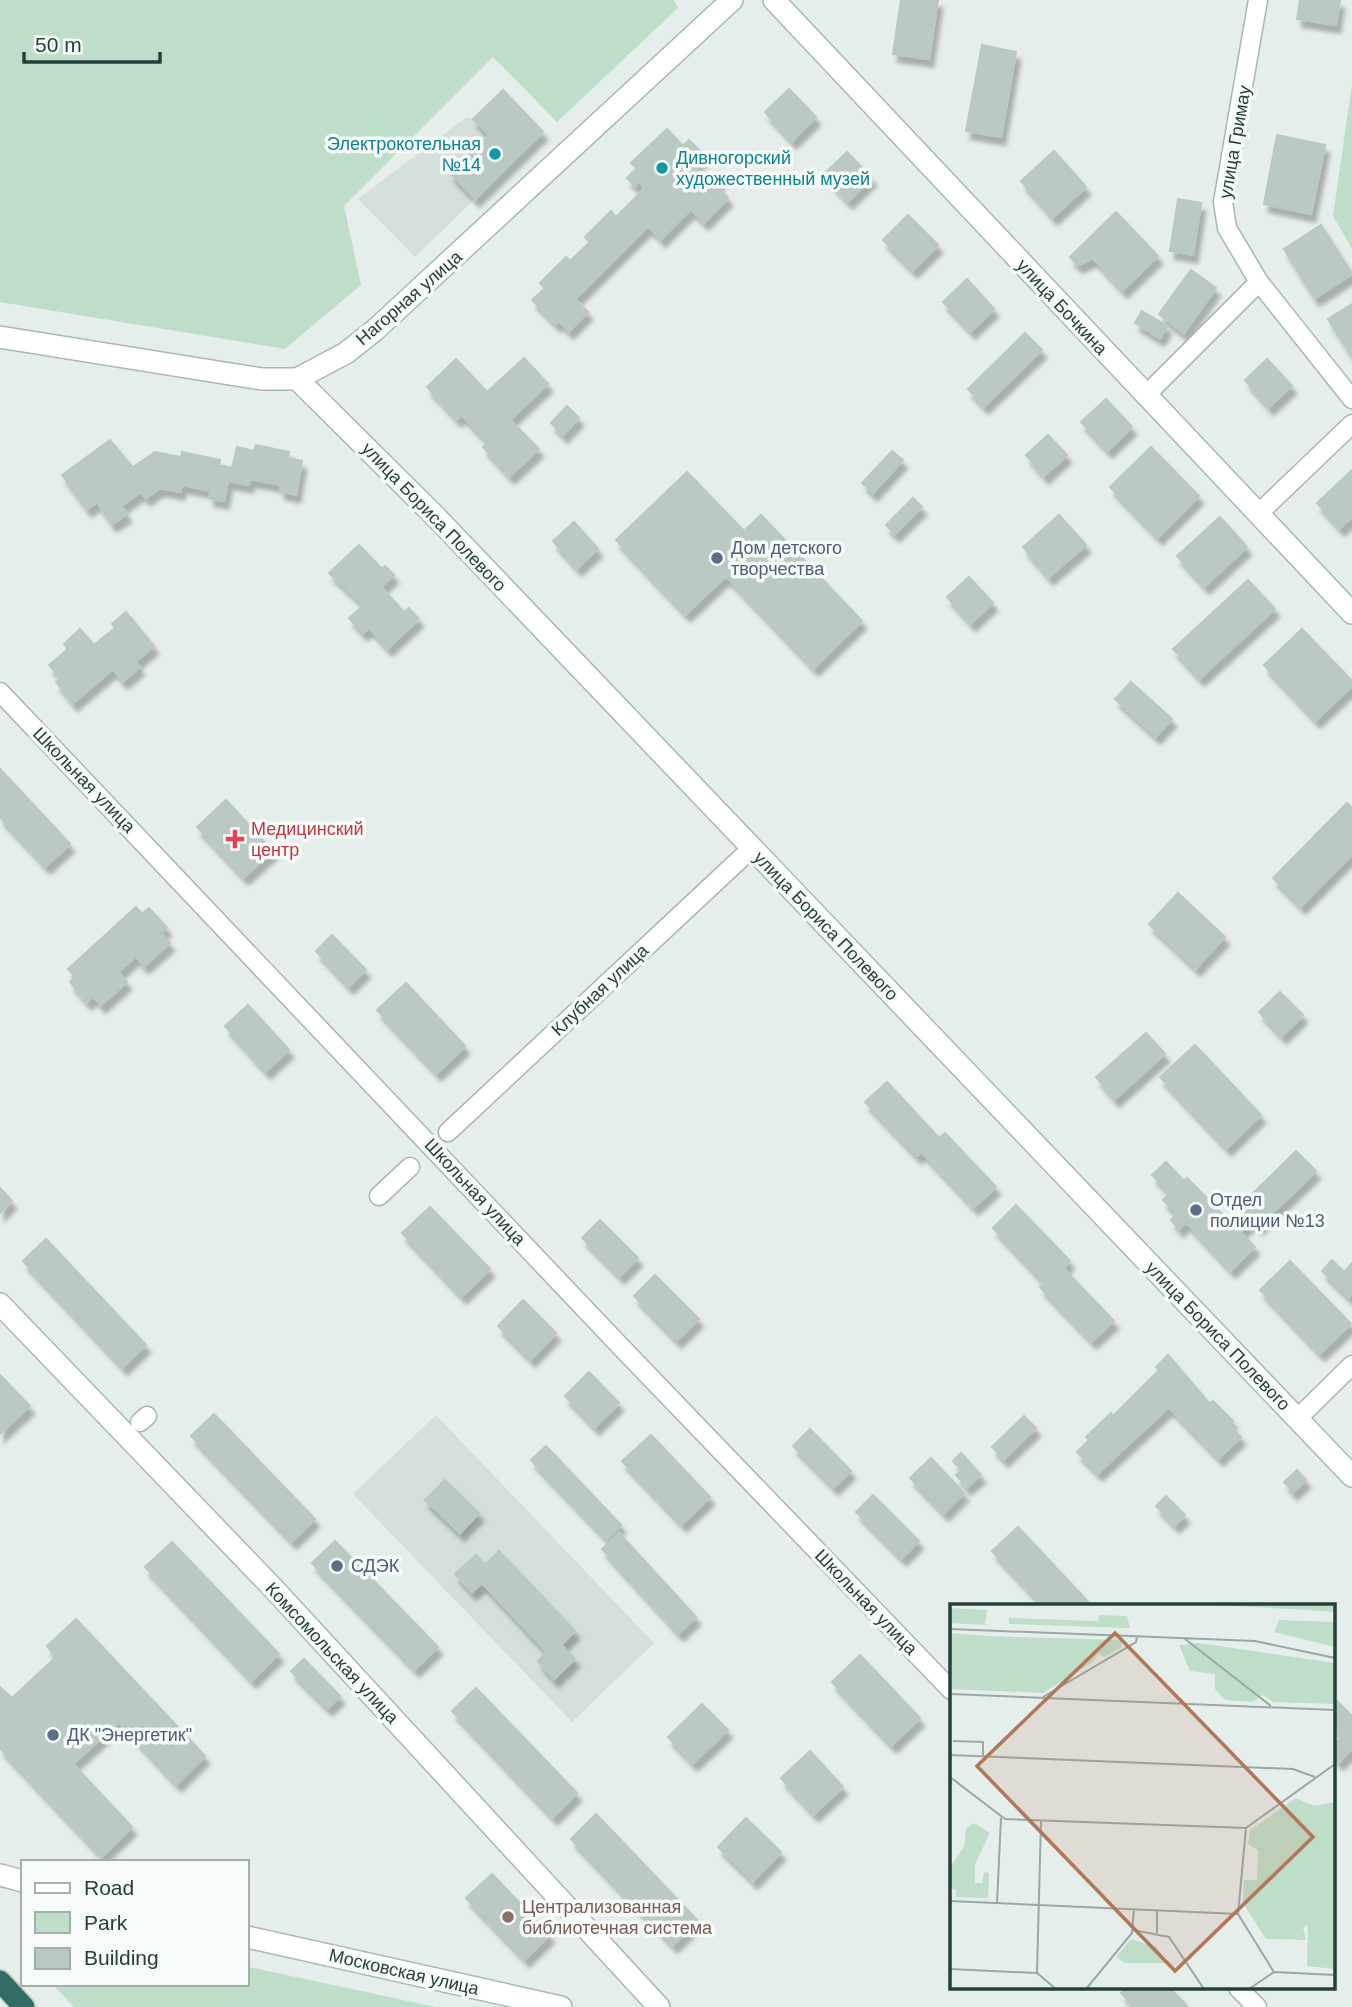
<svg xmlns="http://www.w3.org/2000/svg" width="1352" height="2007" font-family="Helvetica,sans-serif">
  <defs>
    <filter id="shadow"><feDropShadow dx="4.5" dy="8" stdDeviation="2" flood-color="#0004"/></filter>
  </defs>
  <rect width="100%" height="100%" fill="#e6eeeb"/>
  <path fill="#d4deda" d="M503 90 543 132 415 257 358 199 467 117 473 119Z
    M436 1415 654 1643 572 1722 353 1494Z"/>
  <path fill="#bfdeca" d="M0 0H674L678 8 557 122 493 57 344 206 361 285 285 349 0 302Z
    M1352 84V249L1333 216Z
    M249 1967 436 2007H74L52 1984 233 1987 247 1984Z"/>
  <path fill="#bbc9c4" stroke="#b8c8c2" stroke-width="2" filter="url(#shadow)" d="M901 0H938L929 59 893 54Z
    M1300 0H1340L1336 25 1297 19Z
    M982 45 1016 52 1001 137 966 131Z
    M789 89 816 117 792 141 765 112Z
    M503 90 543 132 475 199 450 173 489 135 473 119Z
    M667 129 683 146 689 140 705 156 665 189 671 195 660 207 639 181 635 186 627 178 637 168 631 163Z
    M1277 135 1325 145 1311 214 1264 204Z
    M1054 151 1086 187 1053 217 1021 181Z
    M847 152 872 178 848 201 823 175Z
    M694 166 707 179 712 174 720 182 717 186 728 198 704 222 691 209 661 239 648 226 575 299 588 312 569 331 559 321 556 324 532 300 545 288 540 283 566 257 570 261 590 242 585 237 611 211 616 217 643 190 660 207 671 195 665 189 688 167 690 169Z
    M1178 199 1201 203 1193 255 1170 251Z
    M1116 212 1158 256 1123 290 1093 258 1078 265 1070 257Z
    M908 215 938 245 913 270 883 240Z
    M1321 225 1352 274 1315 298 1284 249Z
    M1191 270 1216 288 1184 333 1159 314Z
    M967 279 994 309 971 331 943 302Z
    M1352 304V356L1328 319Z
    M1142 311 1167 326 1160 338 1135 323Z
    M1025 333 1042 350 984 406 968 389Z
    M524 358 548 384 510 420 539 449 510 476 483 447 488 442 462 415 457 419 427 387 456 359 487 392Z
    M1267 359 1292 386 1269 407 1245 380Z
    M1106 399 1132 427 1108 450 1081 422Z
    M567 406 579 418 563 435 551 423Z
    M1048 435 1067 455 1044 476 1026 455Z
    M110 440 128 462 99 482 103 488 93 496 97 502 87 509 62 475Z
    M256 445 289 452 288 458 302 461 296 495 280 491 281 485 250 479 249 485 228 481 224 501 209 498 211 491 182 485 180 492 160 488 146 498 141 492 121 506 127 514 112 524 93 496 103 488 99 482 128 462 133 467 155 452 181 457 182 452 220 460 219 465 232 468 237 447 254 451Z
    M1151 447 1199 496 1158 537 1110 487Z
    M892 451 903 460 873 493 862 483Z
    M1352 470V517L1340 528 1317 503Z
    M687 472 744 531 761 515 862 621 814 668 726 576 686 614 616 540Z
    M913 498 922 507 895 534 886 525Z
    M1059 515 1086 545 1049 577 1023 547Z
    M1220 517 1247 547 1205 586 1177 556Z
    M574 522 598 549 577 568 553 541Z
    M359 545 382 569 385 566 394 575 381 587 404 612 409 608 419 619 388 648 369 628 363 633 349 618 364 605 329 573Z
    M969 577 993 603 971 623 947 597Z
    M1248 580 1275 609 1200 678 1173 649Z
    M126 612 154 646 135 662 140 667 123 681 113 669 73 703 56 682 61 678 49 665 68 649 64 644 80 629 94 645 115 628 112 624Z
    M1302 629 1352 681V686L1316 720 1264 665Z
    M1131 682 1172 719 1156 736 1115 699Z
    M0 769 70 844 46 866 0 817Z
    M226 800 273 851 244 877 197 827Z
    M1347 803 1352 808V854L1301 906 1273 878Z
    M1178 893 1225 937 1196 968 1149 924Z
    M136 907 142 914 149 908 167 928 161 933 170 943 144 966 136 956 118 972 127 982 101 1005 93 996 87 1002 70 982 75 976 68 969Z
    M332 935 366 970 349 986 316 951Z
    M406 983 465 1046 437 1073 377 1010Z
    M1280 992 1303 1015 1282 1036 1259 1012Z
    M248 1005 289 1050 266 1071 225 1026Z
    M1146 1033 1165 1054 1115 1099 1096 1077Z
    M1195 1045 1261 1115 1227 1148 1160 1077Z
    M887 1082 939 1138 945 1133 996 1187 974 1207 922 1152 917 1156 865 1102Z
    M1296 1151 1316 1171 1258 1227 1252 1221 1240 1232 1255 1247 1231 1270 1186 1222 1179 1229 1171 1220 1177 1214 1163 1200 1170 1193 1152 1175 1166 1162 1184 1181 1187 1178 1233 1225 1245 1214 1239 1207Z
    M0 1188 12 1201 0 1213Z
    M1016 1205 1070 1261 1063 1268 1114 1321 1092 1341 1040 1287 1045 1283 993 1228Z
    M430 1207 490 1269 462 1296 402 1233Z
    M600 1220 638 1258 620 1276 582 1238Z
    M46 1239 146 1345 123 1367 23 1261Z
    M1332 1260 1344 1272 1352 1263V1293L1349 1297 1322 1271Z
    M1290 1261 1351 1324 1320 1353 1260 1290Z
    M655 1275 699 1319 677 1340 634 1296Z
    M523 1300 556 1333 531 1359 498 1326Z
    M1168 1355 1210 1404 1213 1401 1233 1421 1229 1425 1241 1437 1219 1458 1169 1407 1098 1473 1077 1452 1089 1440 1086 1437 1111 1413 1113 1416 1159 1370 1156 1367Z
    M589 1372 619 1403 595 1427 565 1396Z
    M0 1375 30 1406 0 1434Z
    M214 1414 315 1519 292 1541 191 1436Z
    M1024 1416 1036 1428 1004 1459 992 1447Z
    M810 1429 851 1471 834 1487 793 1446Z
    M651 1435 710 1497 682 1524 622 1461Z
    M546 1446 621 1525 607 1539 531 1460Z
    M961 1453 981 1475 967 1487 956 1475 962 1470 953 1461Z
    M931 1458 964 1493 944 1513 910 1478Z
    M1297 1470 1306 1480 1293 1492 1284 1482Z
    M445 1480 479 1513 460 1533 425 1500Z
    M873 1495 919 1541 902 1558 856 1512Z
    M1166 1496 1185 1515 1175 1525 1156 1506Z
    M1018 1527 1092 1606H1044L992 1551Z
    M619 1533 696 1617 679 1633 602 1549Z
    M335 1541 438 1647 415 1669 312 1563Z
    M172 1542 279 1654 252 1680 145 1567Z
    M499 1551 575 1631 561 1645 575 1659 554 1679 538 1661 547 1652 482 1583 472 1592 455 1574 476 1555 485 1565Z
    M76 1619 205 1756 177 1784 119 1722 73 1764 132 1827 102 1856 0 1748V1687L12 1698 56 1657 47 1646Z
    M860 1655 920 1718 892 1745 832 1682Z
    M304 1659 340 1696 328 1708 291 1671Z
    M476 1688 577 1793 553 1817 452 1711Z
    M1333 1697 1352 1716V1749L1339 1762 1333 1756V1746L1342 1737 1333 1728Z
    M702 1704 728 1730 693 1763 668 1737Z
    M810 1751 843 1787 814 1814 781 1778Z
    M596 1814 698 1921 673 1945 571 1839Z
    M746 1818 781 1852 753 1881 718 1847Z
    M492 1874 550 1935 525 1959 466 1898Z
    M1126 1988H1170L1188 2007H1135L1121 1993Z"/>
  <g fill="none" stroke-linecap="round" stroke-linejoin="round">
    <g stroke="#a8b6b3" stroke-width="21">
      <path id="street" d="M1258 0 1223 202 1227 228 1259 282 1352 399
        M1145 396 1259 282
        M1258 514 1352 424
        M0 692 621 1347 951 1690
        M448 1132 752 848
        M379 1196 410 1167
        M1297 1419 1352 1365
        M140 1422 147 1416
        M1238 1988 1257 2007"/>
    </g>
    <g stroke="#a4bab4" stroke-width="24">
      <path id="secondary" d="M774 0 1352 613
        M0 337 262 379H297L346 353 375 330 732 0
        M297 379 436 517 1352 1476
        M0 1304 273 1588 659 2007
        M0 1875 23 1881
        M247 1937 561 2007"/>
    </g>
    <g stroke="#c2cac8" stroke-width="24">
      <path id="highway" d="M0 1981 24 2007"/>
    </g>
    <use href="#street" stroke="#fff" stroke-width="18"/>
    <use href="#secondary" stroke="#fff" stroke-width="21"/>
    <use href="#highway" stroke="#316c64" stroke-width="21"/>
  </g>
  <g fill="#0f9aa8" stroke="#f6faf9" stroke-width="2.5">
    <circle cx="495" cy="154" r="7"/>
    <circle cx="662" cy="168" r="7"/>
  </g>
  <g fill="#5c6f8a" stroke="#f6faf9" stroke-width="2.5">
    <circle cx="717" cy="558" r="7"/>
    <circle cx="1196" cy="1210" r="7"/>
    <circle cx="337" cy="1566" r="7"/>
    <circle cx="53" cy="1735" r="7"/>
  </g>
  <path fill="#e0444e" stroke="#f6faf9" stroke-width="2.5" d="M231.5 828.5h7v7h7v7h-7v7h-7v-7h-7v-7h7z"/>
  <circle fill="#8d6e63" stroke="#f6faf9" stroke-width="2.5" cx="508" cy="1917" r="7"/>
  <g text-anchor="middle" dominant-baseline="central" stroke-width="7" stroke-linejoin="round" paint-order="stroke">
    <g font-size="18" fill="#25403b" stroke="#f6faf9">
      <text transform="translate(1235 142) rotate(-80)">улица Гримау</text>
      <text transform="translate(409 298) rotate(-41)">Нагорная улица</text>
      <text transform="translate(1062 307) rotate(47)">улица Бочкина</text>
      <text transform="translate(434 517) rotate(46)">улица Бориса Полевого</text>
      <text transform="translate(84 780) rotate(46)">Школьная улица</text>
      <text transform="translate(826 926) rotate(46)">улица Бориса Полевого</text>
      <text transform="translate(600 990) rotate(-43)">Клубная улица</text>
      <text transform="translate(475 1192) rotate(47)">Школьная улица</text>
      <text transform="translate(1218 1336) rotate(46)">улица Бориса Полевого</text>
      <text transform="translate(866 1602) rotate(46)">Школьная улица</text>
      <text transform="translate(332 1653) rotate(47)">Комсомольская улица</text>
      <text transform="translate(404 1972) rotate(13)">Московская улица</text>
    </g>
    <g font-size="18" fill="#0d838f" stroke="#f6faf9" text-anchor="end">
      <text x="481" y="144">Электрокотельная<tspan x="481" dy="21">№14</tspan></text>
      <text x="676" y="158" text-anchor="start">Дивногорский<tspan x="676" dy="21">художественный музей</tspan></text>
    </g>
    <g font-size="18" fill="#4e5e75" stroke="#f6faf9" text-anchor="start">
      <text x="731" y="548">Дом детского<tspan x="731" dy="21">творчества</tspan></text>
      <text x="1210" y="1200">Отдел<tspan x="1210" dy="21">полиции №13</tspan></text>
      <text x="351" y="1566">СДЭК</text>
      <text x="67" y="1735">ДК "Энергетик"</text>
    </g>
    <g font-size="18" fill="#be3a42" stroke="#f6faf9" text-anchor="start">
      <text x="251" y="829">Медицинский<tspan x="251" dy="21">центр</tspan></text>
    </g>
    <g font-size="18" fill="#785e54" stroke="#f6faf9" text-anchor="start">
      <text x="522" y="1907">Централизованная<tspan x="522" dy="21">библиотечная система</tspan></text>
    </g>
  </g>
  <g transform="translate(950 1604)">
    <rect width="385" height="385" fill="#e6eeeb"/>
    <path d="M246 0H385V8L340 5ZM0 4 37 6 35 21 0 19ZM149 11 177 12 180 24 59 20V14L148 17ZM329 16 385 18V43L324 28ZM0 29 36 32 172 36 171 44 154 53 148 50 144 57 93 89 0 85ZM249 39 385 59V100L323 98 313 91 303 98 275 96 265 85V70L240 67 229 41ZM346 194 364 202 385 198V365L357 362 358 321 353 323 356 336 316 335 293 299 294 276H307L308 246 298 240 300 226ZM24 219 40 229 25 260V279H32L34 268 39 269 38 294 6 293V286L0 284V263L14 243 16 225ZM181 335 206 343 218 359H175L166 353Z" fill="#bfdeca"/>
    <path fill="none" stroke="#99a8a5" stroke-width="2" d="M0 25 305 37 385 54M235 35 321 102M0 90 385 106M93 93 186 38 187 33M3 137 33 138V152M0 151 343 165 365 173M385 160 296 224 288 310 324 368 385 371M0 173 55 215 296 224M0 297 288 310M47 299 51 214M183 326 219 333 254 385M207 329V306M0 365 87 369M87 369 91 216M87 369 106 385M136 385 182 329 184 305M299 385 324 368"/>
    <path fill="#b27757" fill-opacity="0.15" stroke="#b27757" stroke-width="3.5" d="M165 29 363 233 225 367 27 162Z"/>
    <rect width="385" height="385" fill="none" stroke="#25403b" stroke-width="3.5"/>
  </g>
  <rect x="21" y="1860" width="228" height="126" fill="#f6faf9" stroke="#a2b0ad" stroke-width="2"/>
  <rect x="35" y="1883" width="35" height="10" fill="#ffffff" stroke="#a2b0ad" stroke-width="2"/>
  <text x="84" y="1895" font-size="21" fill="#25403b">Road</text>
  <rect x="35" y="1912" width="35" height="21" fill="#bfdeca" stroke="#a2b0ad" stroke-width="2"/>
  <text x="84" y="1930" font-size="21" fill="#25403b">Park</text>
  <rect x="35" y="1948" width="35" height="21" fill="#bbc9c4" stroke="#a2b0ad" stroke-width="2"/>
  <text x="84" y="1965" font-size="21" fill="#25403b">Building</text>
  <path d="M24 52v10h136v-10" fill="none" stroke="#25403b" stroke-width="3.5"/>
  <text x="35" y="52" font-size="21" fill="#25403b" stroke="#f6faf9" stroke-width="5" paint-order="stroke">50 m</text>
</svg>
